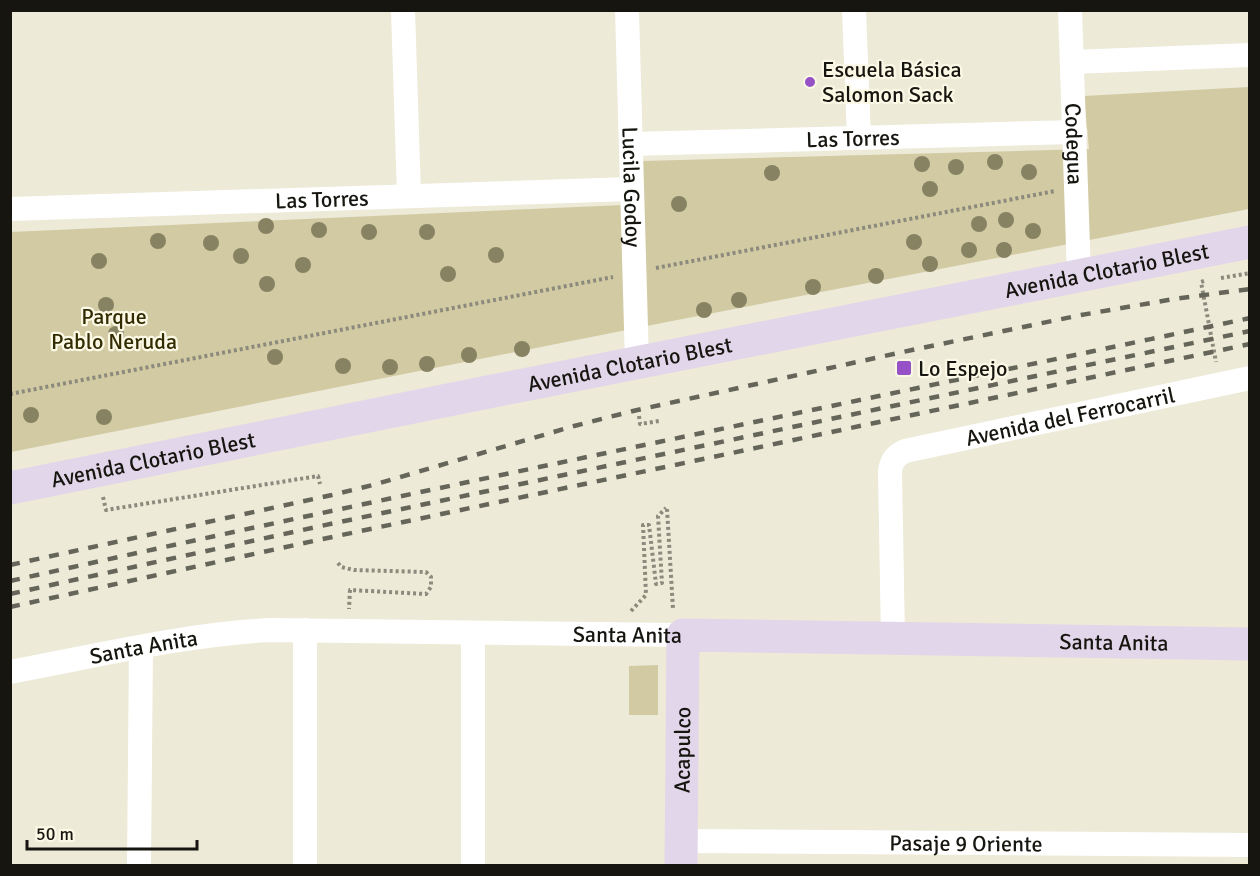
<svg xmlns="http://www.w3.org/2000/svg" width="1260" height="876" font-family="Signika,sans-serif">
  <rect width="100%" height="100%" fill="#edead8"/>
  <path fill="#d1caa3" d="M1249 87V209L667 322 11 452 10 232 624 205 643 161 1089 149 1084 96Z
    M658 665V715H629V666Z"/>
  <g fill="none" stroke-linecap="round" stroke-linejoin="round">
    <path stroke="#8c8a7d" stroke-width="4" stroke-dasharray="3 3" stroke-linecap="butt" d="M656 268 1055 191
      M1221 278 1250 273
      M1204 281 1201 282 1216 362
      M10 394 613 277
      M639 416 640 424 659 421
      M103 497 106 510 318 476 320 484
      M667 509 673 609
      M338 563 341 567 354 570 424 572H426L431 577V587L426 594 350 590 349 609
      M631 611 646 595 643 525H649L656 584 662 583 658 516 666 508"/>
    <g stroke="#fff" stroke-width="24">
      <path d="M403 10 409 195"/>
      <path id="s1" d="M627 10 637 363"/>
      <path d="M854 10 859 138"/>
      <path id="s2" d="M1070 10 1079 276"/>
      <path d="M1072 62 1250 55"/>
      <path id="s3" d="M631 144 1075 132"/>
      <path id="s4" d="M10 209 632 189"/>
      <path d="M473 633V866"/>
      <path id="s5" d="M893 639 890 472C891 461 895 456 905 451L1250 378"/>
      <path id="s6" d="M10 672C96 656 181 635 269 630L683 635"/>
      <path id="s7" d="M681 841 1250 845"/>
      <path d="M139 866 141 647"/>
      <path d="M305 866V630"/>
    </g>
    <g stroke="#e1d6ea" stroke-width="33">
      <path id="s8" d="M10 488 488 392 1250 242"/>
      <path id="s9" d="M681 866 683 635 1250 644"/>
    </g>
    <path stroke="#66655a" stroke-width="4.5" stroke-dasharray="10 10" stroke-linecap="butt" d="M10 565 332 495 373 485 574 426 633 411 912 350 1081 315 1174 299 1250 289
      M10 581C423 489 837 406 1250 318
      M10 594 316 527 1250 331
      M10 607 318 540 1250 344"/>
  </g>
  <g fill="#878262">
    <circle cx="995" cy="162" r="8"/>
    <circle cx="922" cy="164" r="8"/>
    <circle cx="956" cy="167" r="8"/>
    <circle cx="1029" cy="172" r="8"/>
    <circle cx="772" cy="173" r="8"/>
    <circle cx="930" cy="189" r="8"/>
    <circle cx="679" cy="204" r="8"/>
    <circle cx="1006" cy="220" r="8"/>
    <circle cx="979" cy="224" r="8"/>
    <circle cx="266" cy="226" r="8"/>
    <circle cx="319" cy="230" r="8"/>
    <circle cx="1033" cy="231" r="8"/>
    <circle cx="369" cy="232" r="8"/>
    <circle cx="427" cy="232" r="8"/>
    <circle cx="158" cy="241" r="8"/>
    <circle cx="914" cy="242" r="8"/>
    <circle cx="211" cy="243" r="8"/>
    <circle cx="969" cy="250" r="8"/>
    <circle cx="1004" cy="250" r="8"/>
    <circle cx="496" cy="255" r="8"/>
    <circle cx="241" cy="256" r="8"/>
    <circle cx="99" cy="261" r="8"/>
    <circle cx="930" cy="264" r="8"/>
    <circle cx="303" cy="265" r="8"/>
    <circle cx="448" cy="274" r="8"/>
    <circle cx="876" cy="276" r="8"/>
    <circle cx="267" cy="284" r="8"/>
    <circle cx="813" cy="287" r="8"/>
    <circle cx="739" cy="300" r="8"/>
    <circle cx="106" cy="305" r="8"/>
    <circle cx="704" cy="310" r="8"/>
    <circle cx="116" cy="334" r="8"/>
    <circle cx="522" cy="349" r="8"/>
    <circle cx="469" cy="355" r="8"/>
    <circle cx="275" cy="357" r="8"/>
    <circle cx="427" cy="364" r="8"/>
    <circle cx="343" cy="366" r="8"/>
    <circle cx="390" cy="367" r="8"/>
    <circle cx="31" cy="415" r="8"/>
    <circle cx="104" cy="417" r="8"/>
  </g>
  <g fill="#9651c6" stroke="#fbf8e5" stroke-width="2">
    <circle cx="810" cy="82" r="6"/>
    <rect x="896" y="360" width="16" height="16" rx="3"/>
  </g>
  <g text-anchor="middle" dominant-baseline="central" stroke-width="4.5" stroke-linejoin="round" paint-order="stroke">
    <g font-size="22" fill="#16150f" stroke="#fbf8e5" text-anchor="start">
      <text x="822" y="69">Escuela Básica<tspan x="822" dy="25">Salomon Sack</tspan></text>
      <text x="918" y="368">Lo Espejo</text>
    </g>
    <g font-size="22" fill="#16150f" stroke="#fbf8e5">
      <text stroke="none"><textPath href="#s3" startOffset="222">Las Torres</textPath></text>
      <text stroke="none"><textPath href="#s2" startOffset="134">Codegua</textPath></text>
      <text stroke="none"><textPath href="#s1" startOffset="177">Lucila Godoy</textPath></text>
      <text stroke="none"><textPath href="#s4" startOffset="312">Las Torres</textPath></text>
      <text stroke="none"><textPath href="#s8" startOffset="1118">Avenida Clotario Blest</textPath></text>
      <text stroke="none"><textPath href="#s8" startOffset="632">Avenida Clotario Blest</textPath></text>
      <text stroke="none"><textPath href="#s5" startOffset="363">Avenida del Ferrocarril</textPath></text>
      <text stroke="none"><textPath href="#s8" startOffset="146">Avenida Clotario Blest</textPath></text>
      <text stroke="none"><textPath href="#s6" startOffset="621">Santa Anita</textPath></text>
      <text stroke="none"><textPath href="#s9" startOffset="662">Santa Anita</textPath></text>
      <text stroke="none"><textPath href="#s6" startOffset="136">Santa Anita</textPath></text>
      <text stroke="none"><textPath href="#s9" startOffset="116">Acapulco</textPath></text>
      <text stroke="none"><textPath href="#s7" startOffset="285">Pasaje 9 Oriente</textPath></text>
    </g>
    <g font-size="22" fill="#332c02" stroke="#fbf8e5">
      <text x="114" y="316">Parque<tspan x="114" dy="25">Pablo Neruda</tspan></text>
    </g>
  </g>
  <rect width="1260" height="876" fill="none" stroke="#16150f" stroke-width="24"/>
  <path d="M27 840v9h170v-9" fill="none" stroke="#16150f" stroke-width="3"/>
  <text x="36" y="840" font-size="18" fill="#16150f" stroke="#fbf8e5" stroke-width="4.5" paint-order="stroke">50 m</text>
</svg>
